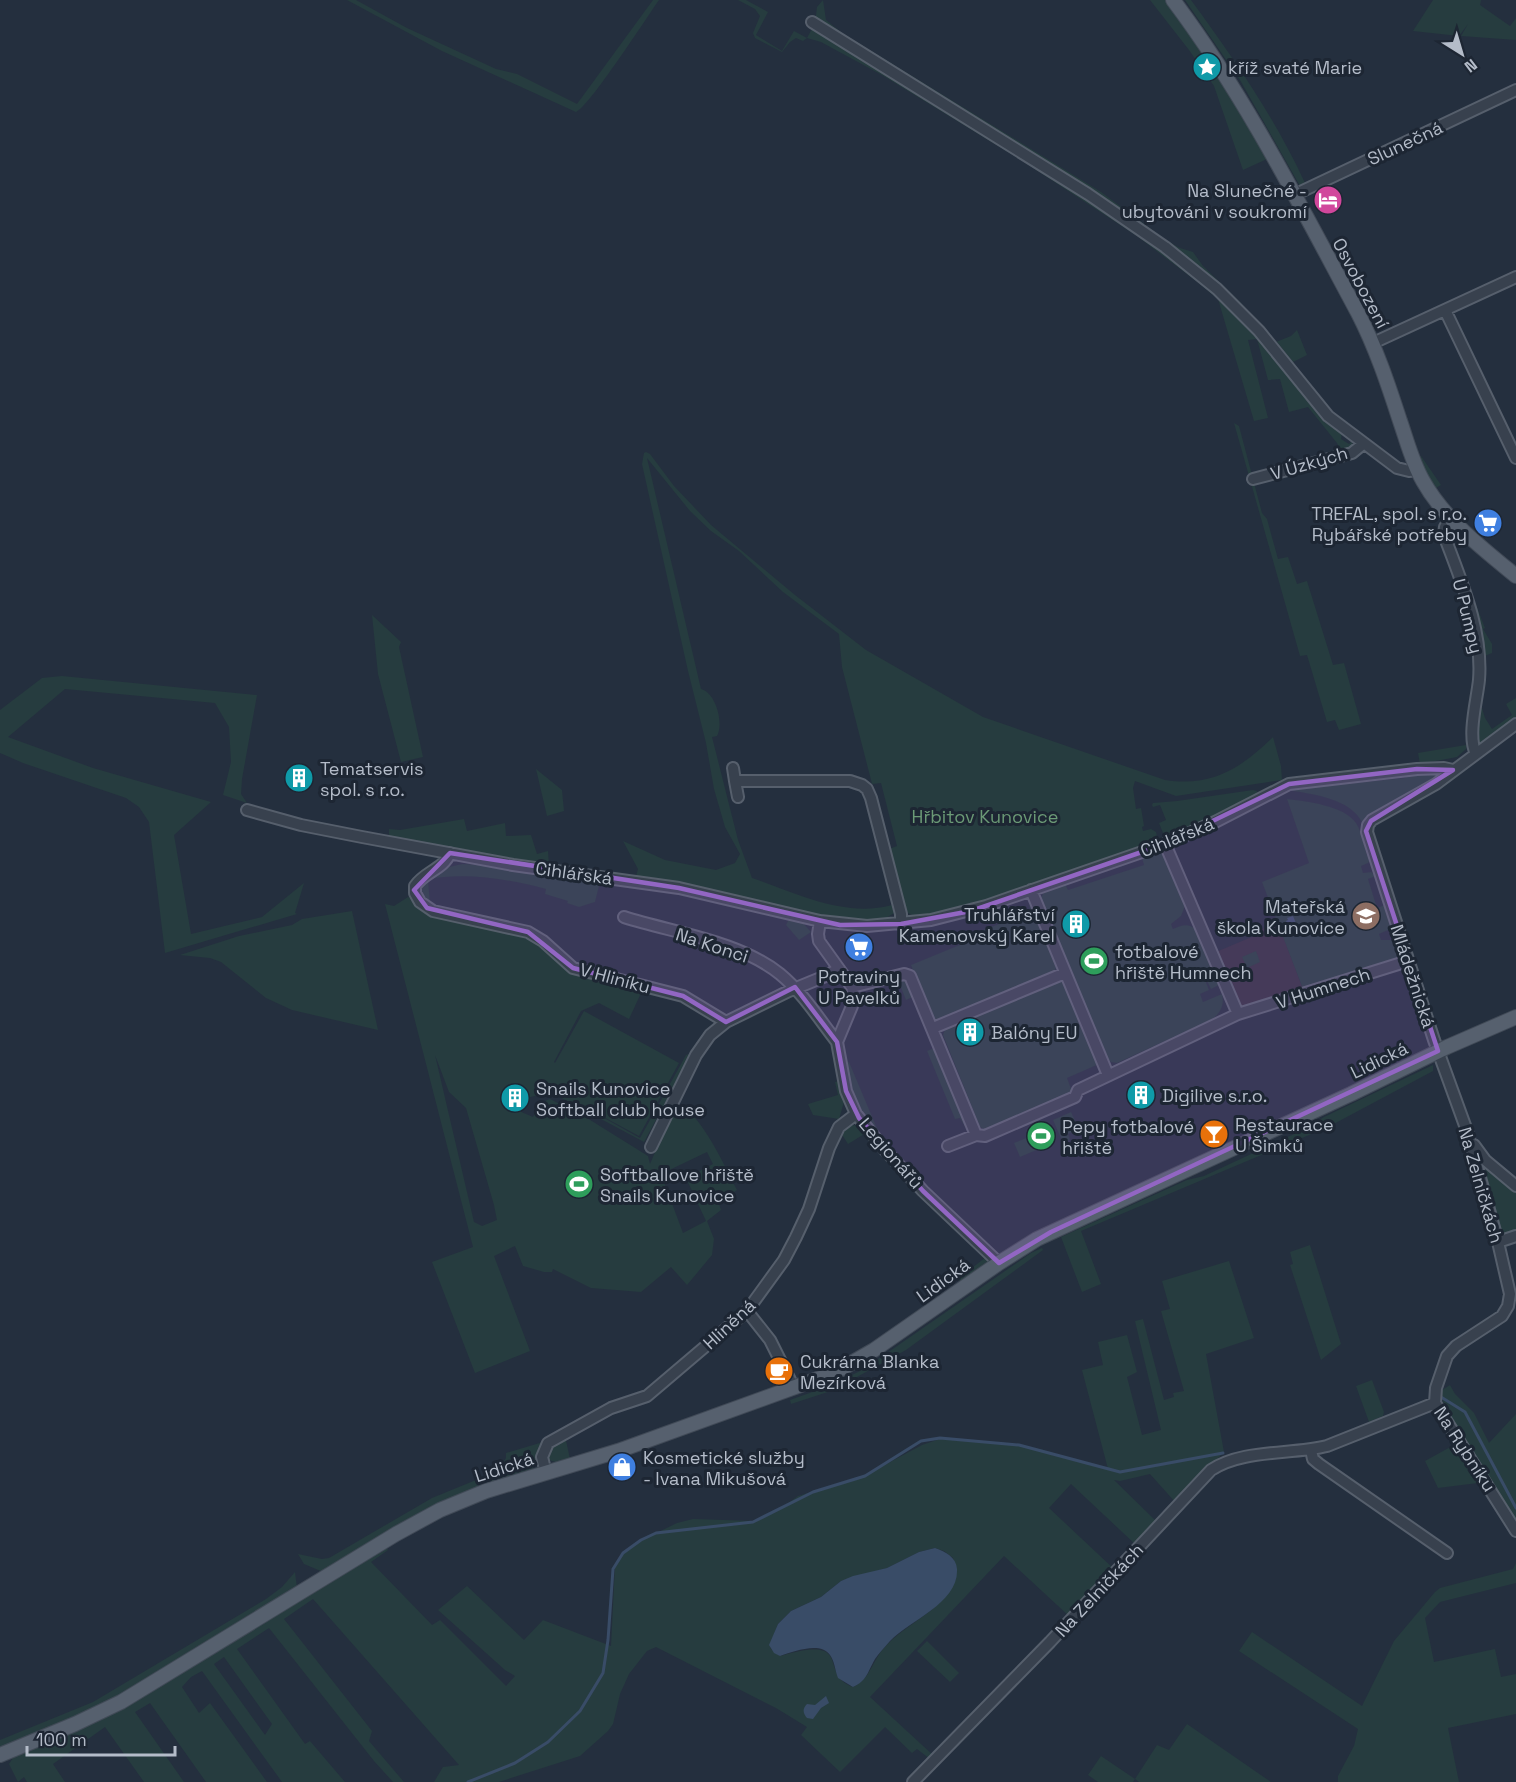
<svg xmlns="http://www.w3.org/2000/svg" width="1516" height="1782" font-family="'Space Grotesk',sans-serif">
  <rect width="100%" height="100%" fill="#242f3e"/>
  <path fill="#32303f" d="M1278 922 1303 989 1239 1010 1216 952 1254 936 1253 933Z"/>
  <path fill="#263c3f" fill-rule="evenodd" d="M347 0H356L407 28 496 69 517 74 577 104 653 0H659C647 17 589 107 576 112L442 51Z
    M738 0H746L768 12 756 35 782 51 794 31 807 38 815 23 817 7 823 0 826 20 842 33 1101 192 1167 241 1180 248 1193 252 1203 266 1240 302 1276 342 1291 336 1297 330 1307 355 1293 362 1277 342 1269 348 1327 420 1342 433 1341 439 1349 444 1352 441 1353 447 1341 452 1337 443 1308 407 1289 412 1280 379 1268 380 1257 339 1248 340 1268 418 1254 421 1218 299 1196 281 1137 236 1024 162 882 75 821 42 807 38 803 41 796 38 790 42 782 52 755 38 753 33 760 16 755 9Z
    M1150 0H1166C1204 50 1237 104 1267 159L1243 170 1214 86 1189 50Z
    M1185 0H1191C1234 59 1274 116 1305 183L1300 186 1240 80Z
    M1433 0H1481L1480 5 1510 26 1516 18V40L1461 36 1468 24 1459 36 1413 31Z
    M1234 423 1239 426 1262 513 1267 519 1278 559 1288 557 1297 584 1307 581 1333 665 1344 663 1361 724 1339 730 1335 720 1327 722 1307 655 1300 656Z
    M646 452 650 454 674 486 711 525 795 595 866 650 983 717 1165 780C1212 787 1240 769 1273 737L1281 766 1282 780 1176 796 1135 781 1133 788 1136 809 1141 808 1144 826 1142 827 1143 831 1151 829 1156 832 1157 837 1155 843 951 912C937 914 915 922 905 910L889 849 897 846 881 783 872 784 870 776 842 667 839 634 783 592 739 551 711 531 690 511 647 458 701 689C716 693 724 723 717 736L712 737 738 840 752 878C796 893 844 918 892 905L894 913 883 920 870 921 809 915 636 876 638 869 623 841 665 860 716 870 735 863 740 854 725 827 714 789 706 743 688 671 642 464 644 453Z
    M1421 456 1441 485 1434 489 1424 470 1420 457Z
    M1476 605 1485 628 1483 629 1492 644V653L1482 657 1473 606Z
    M372 615 401 642 399 647 423 757 401 762 378 674Z
    M62 676 257 695 242 779 241 794 247 803 223 795 231 762 229 727 215 703 65 689 8 737 93 768 211 802 174 835 191 934 262 917 304 883 295 913 297 914 165 953 149 822 139 807 126 798 23 763 0 753V710L42 678Z
    M1516 698V718L1482 743H1479L1477 721 1480 706 1481 705 1485 718 1492 729 1512 715 1506 704Z
    M1466 745V749L1457 757 1420 764 1418 753Z
    M536 769 562 790 564 811 547 816Z
    M1433 773 1436 776V780L1363 824C1351 798 1314 795 1289 790L1333 782 1334 785 1405 778 1409 774Z
    M1253 790 1257 791 1256 796 1171 837 1163 833 1159 823 1166 820 1160 805 1153 807 1152 805 1153 803 1177 801Z
    M1287 799C1306 801 1345 806 1356 823 1362 832 1364 845 1367 855L1370 854 1371 858 1368 863 1361 866 1363 873 1371 872 1376 876 1368 879 1377 908 1385 905 1391 925 1388 930 1379 934 1381 940H1395L1402 958 1303 989 1262 882 1309 863Z
    M464 819 467 831 505 823 506 836 531 835 537 854 548 851 549 865 467 853 389 837V829L400 830Z
    M1160 852 1166 855 1187 901 1181 916 1171 924 1173 929C1184 924 1191 923 1199 933L1221 984 1211 989 1201 969 1209 990 1200 994 1203 1002 1222 994C1225 1005 1220 1014 1211 1020L1117 1063 1111 1062 1107 1058 1041 899 1043 893 1065 884 1068 890 1144 865 1142 858Z
    M462 864 488 865 600 882 595 902 579 907 567 903 568 901 545 894 546 889C508 879 467 872 428 879L430 904 427 905 420 892 422 882 445 868Z
    M408 897 442 917V919L464 921 511 931 531 939 591 978 642 991 629 1019 599 1003 581 1011 554 1062 555 1063 584 1011 679 1063 639 1136 572 1100 640 1138 686 1055 692 1053 644 1142 556 1095H548V1093L526 1098 519 1111 533 1117 540 1103 550 1099 587 1118 648 1156 650 1164 676 1103C701 1112 725 1167 737 1190L719 1204 721 1210 707 1221 714 1239 712 1255 687 1285 671 1267 641 1292 591 1288 553 1269 552 1272H544L523 1266 515 1246 494 1256 530 1351 475 1373 432 1262 473 1247 385 904 394 906ZM435 1055 449 1092 466 1108 494 1205 497 1220 482 1226 474 1222ZM707 1152 713 1164 686 1178 706 1221 683 1233 661 1174Z
    M1029 905 1034 907 1053 952 1057 966 1053 974 940 1021 932 1017 911 965 962 944 959 939 1031 912Z
    M352 911 378 1030 292 1010 266 998 221 962 210 958 180 955 239 936 292 925 302 919Z
    M789 919 804 924 811 932 799 940 786 925Z
    M1256 951 1260 962 1247 968 1242 957Z
    M905 978 915 996 906 1000 900 985 890 988 888 982Z
    M1060 979 1065 981 1099 1064 1067 1078 1073 1094 986 1130 980 1127 943 1035 945 1029Z
    M937 1047 968 1125 965 1127 960 1118 955 1119 927 1051Z
    M849 1062 876 1126 887 1145 860 1111 850 1088 845 1063Z
    M1433 1065V1071L1328 1127 1081 1231 1101 1284 1082 1292 1061 1237 1187 1180 1204 1176 1309 1127 1324 1117Z
    M840 1081 844 1102 839 1119 813 1115 808 1104 838 1095 835 1082Z
    M1071 1112 1079 1129 1068 1134 1070 1140 1063 1143 1053 1120Z
    M857 1125 866 1133 848 1144 841 1133 847 1126Z
    M1048 1129 1053 1143 1020 1157 1014 1143Z
    M1483 1168H1488L1516 1191V1233L1501 1234 1481 1171Z
    M1310 1245 1341 1344 1321 1360 1290 1265 1293 1264 1290 1252Z
    M1042 1248 1043 1250 906 1350 846 1383 844 1379 864 1369 1031 1253Z
    M986 1257 988 1261 961 1282 958 1279Z
    M1229 1261 1254 1338 1206 1354 1224 1452 1176 1503 1150 1474 1120 1481 1114 1480 1157 1522 1136 1545 1071 1484 1049 1508 1114 1569 1070 1617 1004 1556 870 1697 934 1756 930 1759 917 1749 912 1753 885 1727 840 1772 801 1735 807 1727 776 1708 656 1647 647 1651 629 1674 620 1694 613 1724 608 1731 580 1756 499 1782H434L443 1767 459 1765 313 1599 284 1619 372 1731 369 1741 404 1782H393L374 1761 269 1628 237 1649 305 1744 310 1741 345 1782H282L202 1671 191 1677 182 1687 199 1713 210 1703 267 1782H206L150 1703 135 1712 184 1782H144L105 1727 53 1764 65 1782H27L24 1777 18 1782 9 1764 15 1755 121 1710 386 1547 388 1550 371 1562 432 1625 440 1620 506 1686 515 1676 505 1670 438 1610 467 1586 524 1640 543 1620 611 1646 615 1566 621 1555 640 1541 677 1523 693 1519 753 1521 776 1512 798 1496 864 1476 922 1445 940 1439 1019 1445 1044 1450 1052 1455 1108 1469 1082 1370 1103 1365 1098 1342 1127 1335 1137 1372 1127 1377 1142 1435 1161 1430 1135 1321 1143 1319 1164 1400 1174 1397 1173 1393 1184 1391 1161 1311 1170 1309 1162 1281ZM935 1548 944 1551 953 1558C955 1567 958 1577 953 1585 938 1613 905 1624 884 1648 871 1663 871 1678 853 1687 817 1674 856 1634 780 1656L771 1649 770 1645 778 1624 791 1611 821 1597 841 1581 887 1568 919 1552ZM224 1657 272 1724 265 1735 214 1664Z
    M1372 1380 1384 1412 1383 1416 1369 1422 1356 1386Z
    M1450 1385 1455 1394 1474 1413 1489 1443 1516 1414V1522L1447 1415 1449 1413C1444 1405 1441 1399 1442 1390Z
    M829 1386 831 1391 791 1404 790 1400Z
    M565 1436 570 1459C561 1462 554 1464 547 1458L548 1449Z
    M543 1442C538 1451 538 1462 531 1471L323 1572 304 1564 298 1554 322 1559 329 1558 432 1498 498 1471 506 1458V1453Z
    M1454 1445 1478 1483 1438 1488 1425 1461Z
    M1516 1563V1583L1440 1602 1425 1618 1434 1662 1495 1649 1501 1677 1516 1674V1714L1448 1728 1459 1782H1338V1776L1354 1746 1358 1729 1239 1651 1252 1632 1362 1706 1394 1641 1435 1592 1440 1588 1513 1569Z
    M295 1572 297 1588 90 1713 0 1749V1740L93 1702 266 1599 282 1587Z
    M927 1641 959 1673 950 1682 917 1651Z
    M1187 1724 1271 1782H1139L1135 1779 1133 1782H1098L1088 1775 1101 1756 1135 1779 1157 1745 1169 1750Z"/>
  <path fill="#394c67" d="M1293 916 1300 933 1291 936 1286 921 1288 920 1287 918Z
    M935 1548C946 1552 956 1557 957 1569 959 1603 910 1620 890 1641 885 1647 879 1653 875 1659 868 1671 867 1681 853 1687L838 1678C835 1671 835 1662 830 1655 820 1641 793 1652 780 1656L774 1653 769 1645 778 1624 791 1611 821 1597 841 1581 853 1576 887 1568 919 1552Z
    M826 1696 829 1703 821 1708 813 1719 807 1718C803 1713 802 1709 807 1704L815 1705Z"/>
  <g fill="none" stroke-linecap="round" stroke-linejoin="round">
    <path stroke="#394c67" stroke-width="3" d="M1441 1397 1465 1412 1516 1508
      M468 1782 515 1763 548 1742 580 1711 603 1673 608 1640 613 1569 623 1553 641 1540 656 1533 753 1522 813 1492 865 1476 921 1441 940 1438 1019 1445 1120 1472 1223 1453"/>
    <g stroke="#565f6c" stroke-width="14">
      <path id="minor" d="M812 22 1088 194 1165 247 1217 289 1259 331 1328 416 1397 468 1409 471 1418 470
        M1294 195 1516 90
        M1445 310 1516 458
        M1373 343 1516 277
        M1253 479 1352 453 1363 444
        M1451 517 1445 527 1444 535C1461 581 1483 630 1479 680 1477 700 1467 736 1476 754
        M1516 724 1436 784 1372 820 1368 825 1367 832 1434 1040 1467 1131 1498 1242 1510 1294 1508 1306 1502 1316 1456 1346 1447 1356 1436 1388 1435 1403 1516 1531
        M733 768 735 781H850L862 785 867 789 871 798 901 914V924
        M735 781 738 797
        M247 810 301 825 362 837 513 865 679 888 820 921 867 926 931 920 986 906 1165 844 1215 822 1289 784 1417 769 1444 768 1453 770
        M1165 844 1238 1014
        M450 853C444 869 424 872 415 886V893L420 902 433 911 528 932 543 941 573 968 683 996 726 1022
        M1031 890 1108 1075
        M624 917C674 933 739 941 780 974 803 993 819 1019 837 1042
        M820 921 818 934 819 941 852 987 854 995 852 1006 837 1042 846 1091 856 1114 885 1150 923 1191 999 1263
        M852 987 904 974 910 976 976 1135
        M933 1028 1065 973
        M1474 1145 1485 1160 1516 1186
        M948 1146 976 1135 985 1136 1075 1097 1078 1090 1238 1014 1408 961
        M651 1147 696 1055 710 1035 726 1022 789 991 828 975 838 969
        M1498 1242 1516 1236
        M747 1311 770 1340 794 1388
        M1311 1450 1313 1459 1319 1464 1447 1553
        M546 1473 542 1457 548 1443 611 1408 647 1396 747 1311 784 1260 796 1237 809 1209 829 1148 839 1127 856 1114
        M913 1782 1050 1642 1211 1470C1242 1449 1291 1455 1327 1446L1435 1403"/>
    </g>
    <g stroke="#414a57" stroke-width="16">
      <path id="major" d="M1173 0C1246 97 1301 207 1358 313 1376 348 1388 384 1400 421 1407 441 1412 462 1423 481 1444 519 1483 549 1516 576
        M0 1755 75 1724 121 1702 396 1534 440 1510 486 1491 618 1451 834 1373 874 1350 999 1263 1037 1239 1351 1094 1447 1047 1516 1017"/>
    </g>
    <use href="#minor" stroke="#38414e" stroke-width="10"/>
    <use href="#major" stroke="#56606e" stroke-width="14"/>
  </g>
  <path fill="#9266c3" fill-opacity="0.2" stroke="#9266c3" stroke-width="4.5" stroke-linejoin="round" d="M1417 769 1453 770 1371 821 1366 831 1438 1051 1051 1232 999 1263 923 1191 859 1118 846 1091 837 1042 795 987 726 1022 683 996 573 968 528 932 427 908 414 890 450 853 679 888 840 925 901 924 971 911 1165 844 1289 784Z"/>
  <defs>
    <g id="sight-disc" transform="scale(1.5)"><circle r="9.5" fill="#0f9aa8" stroke="#1d2633"/><path d="M0-6L1.8-2.2L6-1.7L2.9 1.2L3.7 5.4L0 3.3L-3.7 5.4L-2.9 1.2L-6-1.7L-1.8-2.2Z" fill="#fff"/></g>
    <g id="hotel-disc" transform="scale(1.5)"><circle r="9.5" fill="#d1479c" stroke="#1d2633"/><path d="M-6-4.5h1.5V1H6V5H4.5V3h-9V5H-6ZM-4 0a1.8 1.8 0 1 1 3.6 0ZM.5 0V-2.5h3Q6-2.5 6 0Z" fill="#fff"/></g>
    <g id="supermarket-disc" transform="scale(1.5)"><circle r="9.5" fill="#3f7fe0" stroke="#1d2633"/><path d="M-6-5.5h2.5l.6 2H6L4.5 2H-2.5L-4.4-4H-6ZM-1.5 3.2a1.3 1.3 0 1 0 .1 0ZM3 3.2a1.3 1.3 0 1 0 .1 0Z" fill="#fff"/></g>
    <g id="building-disc" transform="scale(1.5)"><circle r="9.5" fill="#0f9aa8" stroke="#1d2633"/><path d="M-4-6H4V6H1V3H-1V6H-4ZM-2.5-4.3h1.7v1.8h-1.7ZM.8-4.3h1.7v1.8H.8ZM-2.5-1h1.7V.8h-1.7ZM.8-1h1.7V.8H.8Z" fill="#fff"/></g>
    <g id="school-disc" transform="scale(1.5)"><circle r="9.5" fill="#8d6e63" stroke="#1d2633"/><path d="M0-5L7-2L0 1L-7-2ZM-4 1L0 2.5L4 1V4Q0 6-4 4Z" fill="#fff"/></g>
    <g id="stadium-disc" transform="scale(1.5)"><circle r="9.5" fill="#2e9e5b" stroke="#1d2633"/><path d="M0-5a6.5 5 0 1 0 0 10a6.5 5 0 1 0 0-10ZM-3.5-1.8h7v3.6h-7Z" fill="#fff"/></g>
    <g id="bar-disc" transform="scale(1.5)"><circle r="9.5" fill="#e8710a" stroke="#1d2633"/><path d="M-6-5H6L.8 .8V4.5H3.5V6h-7V4.5H-.8V.8Z" fill="#fff"/></g>
    <g id="cafe-disc" transform="scale(1.5)"><circle r="9.5" fill="#e8710a" stroke="#1d2633"/><path d="M-5.5-4.5H6V0H3Q3 3.5 0 3.5H-2.5Q-5.5 3.5-5.5 0ZM3-3.2v2h1.7v-2ZM-6 4.5H4V6H-6Z" fill="#fff"/></g>
    <g id="shop-disc" transform="scale(1.5)"><circle r="9.5" fill="#3f7fe0" stroke="#1d2633"/><path d="M-5-2.5h2.3a2.7 3.5 0 0 1 5.4 0H5L5.5 6h-11ZM-1.5-2.5h3a1.5 2.3 0 0 0-3 0Z" fill="#fff"/></g>
  </defs>
  <g fill-rule="evenodd">
    <use href="#sight-disc" x="1207" y="67"/>
    <use href="#hotel-disc" x="1328" y="200"/>
    <use href="#supermarket-disc" x="1488" y="523"/>
    <use href="#building-disc" x="299" y="778"/>
    <use href="#school-disc" x="1366" y="916"/>
    <use href="#building-disc" x="1076" y="924"/>
    <use href="#supermarket-disc" x="859" y="947"/>
    <use href="#stadium-disc" x="1094" y="961"/>
    <use href="#building-disc" x="970" y="1032"/>
    <use href="#building-disc" x="1141" y="1095"/>
    <use href="#building-disc" x="515" y="1098"/>
    <use href="#bar-disc" x="1214" y="1134"/>
    <use href="#stadium-disc" x="1041" y="1136"/>
    <use href="#stadium-disc" x="579" y="1184"/>
    <use href="#cafe-disc" x="779" y="1371"/>
    <use href="#shop-disc" x="622" y="1467"/>
  </g>
  <g text-anchor="middle" dominant-baseline="central" stroke-width="6" stroke-linejoin="round" paint-order="stroke">
    <g font-size="18" fill="#b4bcc9" stroke="#1d2633" text-anchor="start">
      <text x="1228" y="67">kříž svaté Marie</text>
      <text x="1307" y="190" text-anchor="end">Na Slunečné -<tspan x="1307" dy="21">ubytováni v soukromí</tspan></text>
      <text x="1467" y="513" text-anchor="end">TREFAL, spol. s r.o.<tspan x="1467" dy="21">Rybářské potřeby</tspan></text>
      <text x="320" y="768">Tematservis<tspan x="320" dy="21">spol. s r.o.</tspan></text>
      <text x="1345" y="906" text-anchor="end">Mateřská<tspan x="1345" dy="21">škola Kunovice</tspan></text>
      <text x="1055" y="914" text-anchor="end">Truhlářství<tspan x="1055" dy="21">Kamenovský Karel</tspan></text>
      <text x="1115" y="951">fotbalové<tspan x="1115" dy="21">hřiště Humnech</tspan></text>
      <text x="859" y="976" text-anchor="middle">Potraviny<tspan x="859" dy="21">U Pavelků</tspan></text>
      <text x="991" y="1032">Balóny EU</text>
      <text x="536" y="1088">Snails Kunovice<tspan x="536" dy="21">Softball club house</tspan></text>
      <text x="1162" y="1095">Digilive s.r.o.</text>
      <text x="1235" y="1124">Restaurace<tspan x="1235" dy="21">U Šimků</tspan></text>
      <text x="1062" y="1126">Pepy fotbalové<tspan x="1062" dy="21">hřiště</tspan></text>
      <text x="600" y="1174">Softballove hřiště<tspan x="600" dy="21">Snails Kunovice</tspan></text>
      <text x="800" y="1361">Cukrárna Blanka<tspan x="800" dy="21">Mezírková</tspan></text>
      <text x="643" y="1457">Kosmetické služby<tspan x="643" dy="21">- Ivana Mikušová</tspan></text>
    </g>
    <g font-size="18" fill="#b4bcc9" stroke="#1d2633">
      <text transform="translate(1405 143) rotate(-25)">Slunečná</text>
      <text transform="translate(1361 283) rotate(62)">Osvobození</text>
      <text transform="translate(1309 463) rotate(-16)">V Úzkých</text>
      <text transform="translate(1468 616) rotate(76)">U Pumpy</text>
      <text transform="translate(1177 837) rotate(-22)">Cihlářská</text>
      <text transform="translate(574 873) rotate(8)">Cihlářská</text>
      <text transform="translate(712 945) rotate(18)">Na Konci</text>
      <text transform="translate(1413 976) rotate(72)">Mládežnická</text>
      <text transform="translate(615 978) rotate(15)">V Hliníku</text>
      <text transform="translate(1323 988) rotate(-18)">V Humnech</text>
      <text transform="translate(1379 1060) rotate(-26)">Lidická</text>
      <text transform="translate(891 1153) rotate(49)">Legionářů</text>
      <text transform="translate(1481 1185) rotate(74)">Na Zelničkách</text>
      <text transform="translate(943 1280) rotate(-36)">Lidická</text>
      <text transform="translate(729 1324) rotate(-43)">Hliněná</text>
      <text transform="translate(1465 1449) rotate(57)">Na Rybníku</text>
      <text transform="translate(504 1467) rotate(-18)">Lidická</text>
      <text transform="translate(1099 1590) rotate(-47)">Na Zelničkách</text>
    </g>
    <g font-size="18" fill="#6b9a76" stroke="#1d2633">
      <text x="985" y="816">Hřbitov Kunovice</text>
    </g>
  </g>
  <g transform="translate(1462 54) rotate(143)" stroke="#1d2633" stroke-width="4.5" paint-order="stroke">
  <path d="M0-4.5L10 22L0 15L-10 22Z" fill="#b4bcc9"/>
  <text y="-9" font-size="16" font-weight="bold" text-anchor="middle" fill="#b4bcc9">N</text>
  </g>
  <path d="M27 1746v9h148v-9" fill="none" stroke="#b4bcc9" stroke-width="3"/>
  <text x="36" y="1746" font-size="18" fill="#b4bcc9" stroke="#1d2633" stroke-width="4.5" paint-order="stroke">100 m</text>
</svg>
